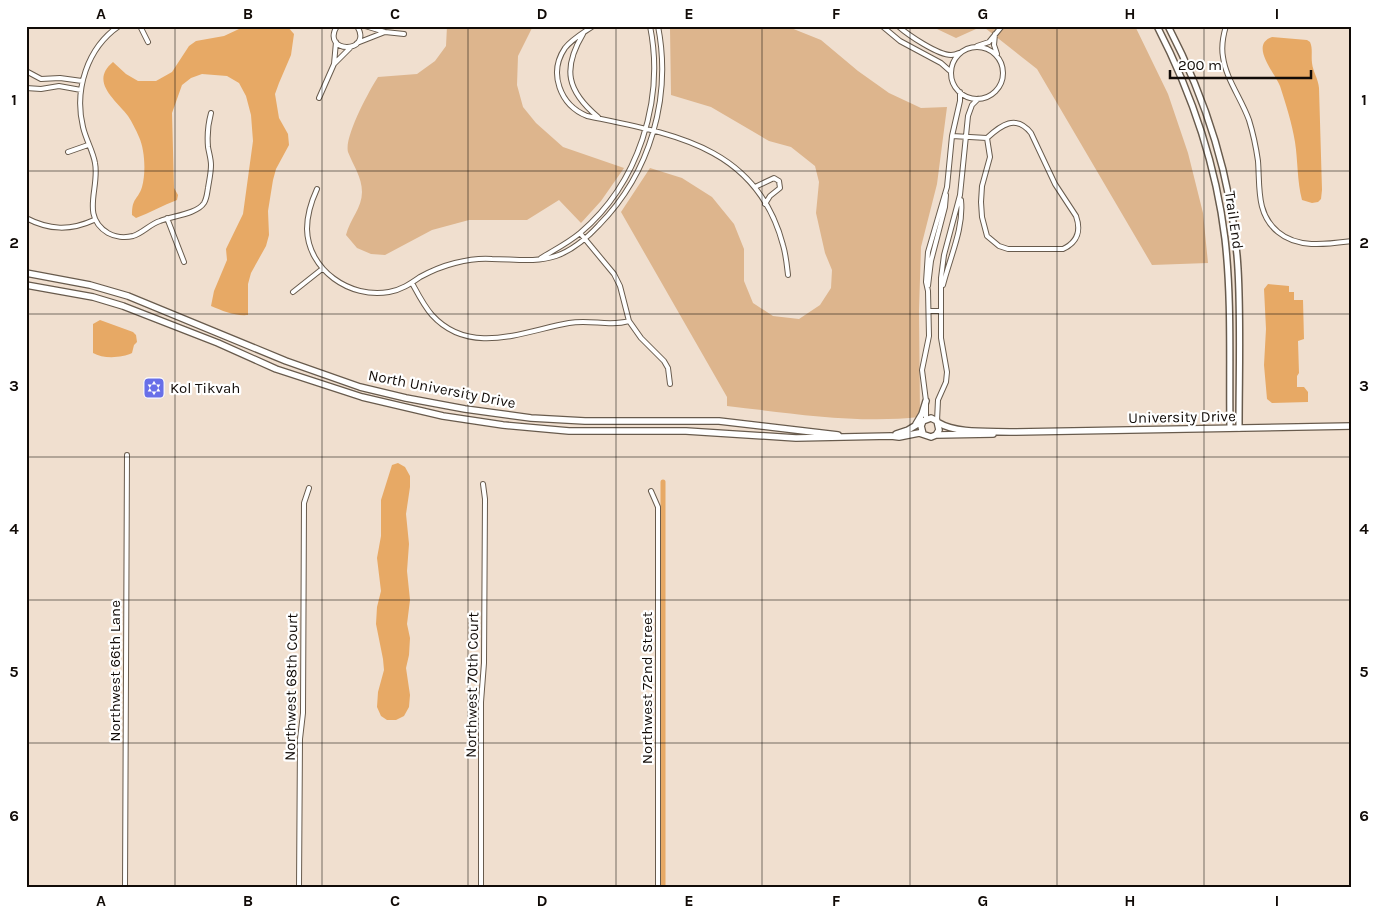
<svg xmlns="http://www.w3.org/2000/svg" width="1378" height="914" font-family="Karla,sans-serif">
  <rect width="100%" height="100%" fill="#f0dfcf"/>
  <path fill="#ddb58d" d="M447 26H533L518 56 517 85 523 107 536 123 563 147 624 168 601 201 581 223 559 200 527 220H469L432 230 385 255 371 254 357 248 346 235C350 219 362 208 362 192 362 177 353 165 348 152 344 137 369 91 378 77L417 74 435 61 446 46Z
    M701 26H786L821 40 858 71 889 93 921 108 947 107 937 184 921 247 919 310 920 417C856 424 790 413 727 406V397L621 212 650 168 682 178 712 197 734 224 744 249V281L753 303 773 316 799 319 820 305 831 288 832 270 825 253 816 213 819 182 815 166 791 147 769 141 711 107 671 95 670 29Z
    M938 26H1135L1168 94 1188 153 1203 213 1208 263 1152 265 1037 69 985 28 976 29 956 38 937 29Z"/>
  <path fill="#e7a965" d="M241 26H287L294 34 291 55 279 83 275 94 279 118 288 134 289 145 276 169 273 180 268 211 269 235 266 246 251 273 248 284V315C234 316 223 311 211 306L214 291 227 260 226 249 243 214 253 141 251 115 246 96 239 83 227 76 202 74 191 78 182 85 172 113 174 188 178 195 177 200C163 205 150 213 136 218L132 215C132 197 138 200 142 187 146 173 145 150 139 137 136 130 132 122 128 116 116 100 89 82 113 62L126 74 138 81H156L172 72 189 46 196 41 224 36 239 29Z
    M1272 37 1307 40 1310 42C1313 49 1311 55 1312 63 1313 72 1318 78 1319 88L1322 190 1321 199 1318 202 1312 203 1302 200C1297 181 1298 161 1295 142 1292 123 1286 105 1280 86 1275 73 1249 45 1272 37Z
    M1268 284 1289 286V292H1294V300H1303L1304 339 1298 341 1299 373 1297 376V387H1304L1308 392V402L1272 403 1267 399 1264 365 1266 329 1264 289Z
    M100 320 133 332 136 335 137 342 134 345 132 353C122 358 103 359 93 353V324Z
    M398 463 405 467 410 476V487L406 514 409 544 407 571 410 600 407 624 410 638 409 655 406 668 410 695 409 707 404 716 396 720H387L381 716 377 707 378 692 384 670 383 659 376 624 377 607 381 591 377 558 381 536V500L392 465Z"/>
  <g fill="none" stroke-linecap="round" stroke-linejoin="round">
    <path stroke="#e7a965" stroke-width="5" d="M663 482V888"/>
    <g stroke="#685b4d" stroke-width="6">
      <path id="minor" d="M119 26C87 48 74 90 83 127 86 140 93 151 95 163 100 188 80 216 108 233 115 237 125 238 133 236 143 233 150 224 160 221 172 216 197 214 204 203 207 198 207 193 208 188 209 181 211 173 211 165 211 159 209 153 208 147 207 135 208 124 211 113
        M140 26 148 42
        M337 26C320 54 374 54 357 26
        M365 26 385 32 404 34
        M593 26C583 33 572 39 565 48 548 73 560 105 587 116 673 134 757 146 783 245 786 255 787 266 788 275
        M882 26 900 41 941 63 950 71
        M898 26C908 35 938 55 951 55 954 55 957 54 959 53
        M1226 26C1223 36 1221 46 1223 57 1226 79 1241 98 1249 120 1253 133 1256 147 1258 161 1260 187 1256 214 1278 232 1298 249 1328 244 1352 241
        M583 34C562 69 567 91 598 117
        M995 34 994 45 997 54
        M357 43 385 32
        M977 46 989 42 1002 26
        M951 73a26 26 0 1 1 52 0a26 26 0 1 1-52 0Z
        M334 64 350 48
        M26 71 41 79 60 78 82 81
        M26 88 41 89 59 86 81 90
        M319 98 334 64 336 42
        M952 136 987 138 990 157 982 186 981 202 982 217 987 236 999 246 1008 249H1063C1078 242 1081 230 1076 216L1055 184 1031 133C1016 114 1001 125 987 138
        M68 152 88 145
        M755 187 774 178 779 181 780 188 770 196 765 204
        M317 189C311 202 307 214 307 229 308 270 350 299 389 292 401 290 410 284 420 277 431 271 443 266 455 263 467 260 480 258 492 259 514 259 535 263 556 256 573 250 587 238 599 225 650 173 672 98 658 26
        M26 218C49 230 70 231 94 220
        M167 218 184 262
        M580 233 614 274 620 286 629 321 641 338 664 361 668 368 670 384
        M541 258C554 250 568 243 580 233 638 184 665 101 650 26
        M412 283C418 294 424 306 432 315 470 357 524 331 569 323 591 319 608 327 629 321
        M943 285C950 257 964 228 961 200
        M928 286 931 261 945 207 946 195
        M293 292 322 269
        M929 311H941
        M926 419V401L922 370 929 336 928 291 926 282 928 252 947 187 952 136 960 101V92
        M937 421 938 400 946 382 947 372 941 338V278L944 255 960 195 968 116 972 105 978 99
        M651 491 658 507V888
        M125 888 127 455
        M299 888 300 739 303 713 304 503 309 488
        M481 888V702L484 663 485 499 483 484"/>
    </g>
    <g stroke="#685b4d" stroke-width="8">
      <path id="tertiary" d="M1157 26C1191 92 1216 164 1225 239 1232 301 1229 365 1230 428
        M1168 26C1207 101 1233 184 1238 269 1241 322 1239 375 1239 428"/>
    </g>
    <g stroke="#685b4d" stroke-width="8">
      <path id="secondary" d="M26 273 90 285 128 296 286 361 360 387 406 398 465 409 531 418 585 421H719L838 435
        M26 285 93 297 123 306 218 343 276 369 362 397 443 416 503 425 569 431H686L796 438 891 436 899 437 919 433 931 437 936 435 939 430 937 421 931 418 923 421 921 426 923 434
        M939 423C957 434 991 431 1013 432L1352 426
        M916 424 922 414 926 401
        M896 434 908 430 923 421
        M936 435 993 434"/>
    </g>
    <use href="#minor" stroke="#fff" stroke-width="4"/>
    <use href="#tertiary" stroke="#fff" stroke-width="5"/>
    <use href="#secondary" stroke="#fff" stroke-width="5.5"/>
  </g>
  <path fill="none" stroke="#110b07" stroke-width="1" stroke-opacity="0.55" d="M175 26V888M322 26V888M468 26V888M616 26V888M762 26V888M910 26V888M1057 26V888M1204 26V888M26 171H1352M26 314H1352M26 457H1352M26 600H1352M26 743H1352"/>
  <defs>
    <g id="synagogue-square" transform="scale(1.125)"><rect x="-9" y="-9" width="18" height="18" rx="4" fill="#686fe8" stroke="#fff"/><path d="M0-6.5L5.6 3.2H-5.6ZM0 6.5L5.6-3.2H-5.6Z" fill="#fff"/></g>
  </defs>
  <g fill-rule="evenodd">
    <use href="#synagogue-square" x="154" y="388"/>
  </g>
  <g text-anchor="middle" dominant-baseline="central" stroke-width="4.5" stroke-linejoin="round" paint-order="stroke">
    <g font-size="15" fill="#110b07" stroke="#fff">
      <text transform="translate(1234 220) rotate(82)">Trail End</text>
      <text transform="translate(442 389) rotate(11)">North University Drive</text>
      <text transform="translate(1182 417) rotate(-1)">University Drive</text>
      <text transform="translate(115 671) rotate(-90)">Northwest 66th Lane</text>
      <text transform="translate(472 685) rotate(-89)">Northwest 70th Court</text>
      <text transform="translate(291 687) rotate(-89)">Northwest 68th Court</text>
      <text transform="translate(647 688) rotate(-90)">Northwest 72nd Street</text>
    </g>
    <g font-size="15" fill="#110b07" stroke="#fff" text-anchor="start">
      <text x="170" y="388">Kol Tikvah</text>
    </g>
  </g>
  <rect width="1378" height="914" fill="none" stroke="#ffffff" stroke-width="55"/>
  <path d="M1170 70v8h141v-8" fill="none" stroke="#110b07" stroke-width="2.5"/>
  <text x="1178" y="70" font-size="15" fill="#110b07" stroke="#ffffff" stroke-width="4" paint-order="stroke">200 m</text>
  <rect x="28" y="28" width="1322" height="858" fill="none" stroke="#110b07" stroke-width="2"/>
  <g font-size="16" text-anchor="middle" font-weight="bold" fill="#110b07">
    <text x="101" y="19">A</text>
    <text x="248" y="19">B</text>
    <text x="395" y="19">C</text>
    <text x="542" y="19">D</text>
    <text x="689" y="19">E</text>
    <text x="836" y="19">F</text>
    <text x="983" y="19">G</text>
    <text x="1130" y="19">H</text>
    <text x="1277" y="19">I</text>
    <text x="14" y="105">1</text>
    <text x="1364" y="105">1</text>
    <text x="14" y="248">2</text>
    <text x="1364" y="248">2</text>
    <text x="14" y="391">3</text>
    <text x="1364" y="391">3</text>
    <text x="14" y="534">4</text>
    <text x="1364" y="534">4</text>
    <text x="14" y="677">5</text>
    <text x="1364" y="677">5</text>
    <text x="14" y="821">6</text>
    <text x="1364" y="821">6</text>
    <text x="101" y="906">A</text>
    <text x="248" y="906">B</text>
    <text x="395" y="906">C</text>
    <text x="542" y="906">D</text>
    <text x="689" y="906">E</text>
    <text x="836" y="906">F</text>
    <text x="983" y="906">G</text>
    <text x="1130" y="906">H</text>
    <text x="1277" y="906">I</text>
  </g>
</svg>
